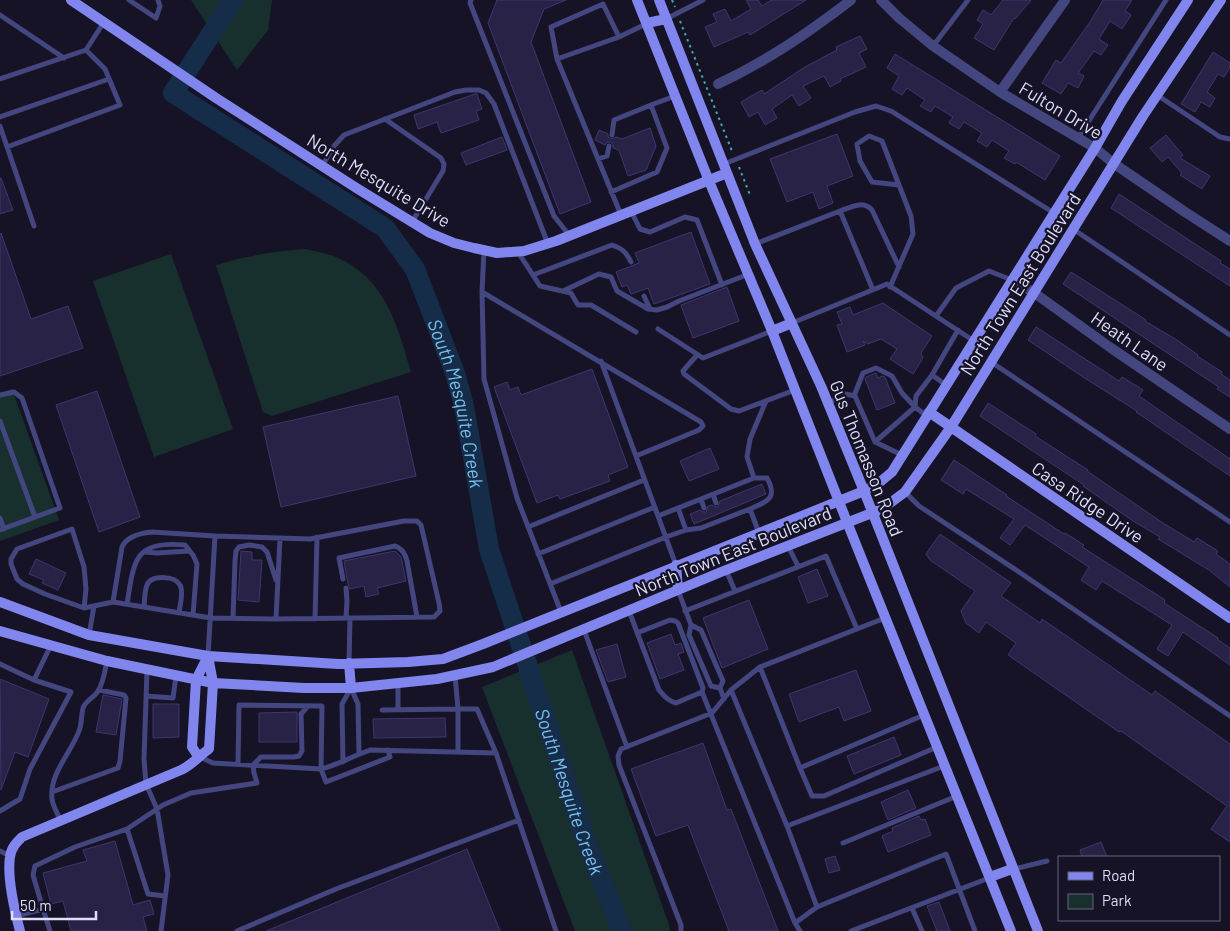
<svg xmlns="http://www.w3.org/2000/svg" width="1230" height="931" font-family="Barlow,sans-serif">
  <rect width="100%" height="100%" fill="#161327"/>
  <path fill="#17302e" d="M191 0H272L268 30 237 70Z
    M306 249C315 252 327 253 336 257 385 278 397 324 411 372L272 416 263 412 216 265C246 256 275 251 306 249Z
    M171 254 233 429 154 457 93 281Z
    M12 389 59 520 0 541V393Z
    M572 650 669 925 670 931H575L482 687Z"/>
  <g fill="none" stroke-linecap="round" stroke-linejoin="round">
    <path stroke="#162d49" stroke-width="20" id="s1" d="M233 0 173 93 385 228 415 269 455 373 464 406 489 549 586 841 622 931"/>
  </g>
  <path fill="#272246" stroke="#3e376f" d="M497 0H566L544 9 531 42 591 202 560 214 488 23Z
    M746 0H758L762 6 771 0H806L750 35 748 32 714 47 705 27 717 22 713 14 725 9 731 21 751 9Z
    M1003 0H1031L1015 19 1014 18 994 50 974 38 983 24 977 20 983 10 991 15Z
    M1103 0H1132L1125 11 1131 15 1122 29 1110 21 1099 39 1108 45 1101 55 1094 51 1078 73 1084 76 1078 88 1068 83 1061 94 1042 83 1056 60 1061 63 1090 22Z
    M860 36 867 49 859 53 866 67 840 79 841 81 830 87 824 76 803 86 811 98 799 106 792 95 772 109 777 118 765 125 758 112 749 117 741 102 762 90 764 94 805 67 837 50 836 47Z
    M1213 52 1230 63V67L1224 77 1218 74 1207 92 1215 98 1210 107 1201 102 1195 112 1181 104Z
    M895 54 1060 156 1045 180 1016 162 1015 164 1004 158 1009 151 992 140 987 147 977 141 982 133 964 122 959 129 949 123 953 117 935 106 931 112 920 106 925 100 907 88 902 95 892 89 899 76 887 68Z
    M475 94H477L482 109 476 111 479 120 441 133 437 122 418 129 414 115Z
    M650 128 656 146 646 170 628 176 619 150 613 148V144L610 142H607L605 145 595 140 599 130 608 134V137L612 139 616 137 622 139Z
    M837 134 853 176 827 186 833 203 819 209 813 192 787 202 770 159Z
    M1166 135 1183 155 1180 158 1210 176 1202 189 1180 175 1182 173 1168 157 1162 162 1150 148Z
    M502 137 507 150 466 165 461 153Z
    M0 178H1L13 210 0 214Z
    M1119 194 1221 261 1220 263 1230 269V286L1111 208Z
    M691 232 710 284 654 304 648 288 631 294 627 285 622 287 616 272 639 263 635 253Z
    M1 233 31 319 68 306 83 348 0 376V234Z
    M1071 272 1146 320 1145 321 1177 340 1198 355 1197 356 1222 372 1221 374 1230 380V397L1217 389 1219 387 1063 284Z
    M727 287 739 321 693 338 681 305Z
    M883 303 932 336 921 353 923 358 913 374 890 359 897 349 881 339 868 344 863 341 865 345 847 352 837 325 842 324 837 312 850 307 853 315Z
    M1036 327 1119 381 1122 377 1143 390 1139 396 1230 459V476L1136 412 1137 411 1083 377 1028 340Z
    M592 369 628 467 608 475 610 481 560 499 558 495 537 503 494 387 507 382 510 390 518 387 521 395Z
    M876 373 878 378 882 376 885 377 895 403 877 410 865 379 866 377Z
    M97 391 140 517 99 532 56 405Z
    M398 396 416 476 281 507 263 427Z
    M988 403 1036 434 1035 436 1088 470 1087 471 1163 523 1194 542 1197 538 1218 551 1216 554 1230 564V587L1209 570 1158 539 1160 537 1133 521 1083 486 1084 485 980 416Z
    M710 448 719 469 689 481 680 461Z
    M954 460 1007 495 1006 496 1064 534 1065 533 1084 545 1082 547 1165 600 1164 603 1218 638 1217 639 1230 648V665L1183 632 1168 656 1157 649 1172 625 1102 581 1096 590 1081 580 1089 567 1025 525 1010 545 1000 538 1014 519 966 489 963 494 941 480Z
    M762 484 766 494 694 524 690 514 700 510 703 512H706L708 506 712 505 715 507H718L720 501Z
    M940 534 1011 583 1001 596 1040 623 1042 619 1152 695 1155 691 1230 744V842L1211 829 1227 806 1121 731 1119 732 1008 655 1016 643 986 622 979 633 966 623 961 611 975 591 930 560 926 554Z
    M241 551 252 552V560H262L259 602 238 600Z
    M395 551 401 557 406 581 377 588 379 594 366 597 364 586 350 589 348 584 344 561Z
    M36 559 66 573 58 590 42 583 44 580 29 574Z
    M817 569 828 596 808 603 798 577Z
    M749 600 768 649 722 668 703 618Z
    M671 634 675 645 681 643 684 652 678 654 684 670 660 679 647 643Z
    M617 644 626 677 608 682 596 650Z
    M856 670 871 711 844 721 839 707 799 722 789 694Z
    M0 679 49 699 28 757 15 752 1 790Z
    M103 695 122 699 116 735 96 732Z
    M153 704H179V737L153 738Z
    M297 712V742H259V713Z
    M445 718 446 737 374 738 373 719Z
    M894 737 901 755 854 774 847 756Z
    M703 743 727 810 731 809 778 931H729L688 825 656 836 631 769Z
    M908 790 916 808 888 820 881 802Z
    M919 816 921 820 925 819 931 835 888 852 882 836 893 831 892 828Z
    M115 841 133 905 150 900 154 914 143 917 147 931H71L63 901 51 904 43 873 87 861 83 850Z
    M1101 842 1107 857H1082L1080 850Z
    M467 849 500 931H266Z
    M835 856 840 870 829 873 825 859Z
    M939 902 950 931H937L927 906Z"/>
  <g fill="none" stroke-linecap="round" stroke-linejoin="round">
    <path stroke="#40ad9f" stroke-width="2" stroke-dasharray="2.5 4" stroke-linecap="butt" d="M672 0 675 7
      M680 21 732 151
      M739 167 750 195"/>
    <path stroke="#444680" stroke-width="5" d="M129 0 156 18 160 6 158 0
      M471 0 470 3 554 216 569 235
      M0 15 64 58
      M666 19 703 0
      M933 46 968 0
      M557 59 551 27 603 4 619 37
      M0 79 86 50 104 22
      M1157 95 1220 137 1230 139
      M0 117 109 79
      M385 119 441 158 444 164 443 171 412 222
      M0 126 34 226
      M612 135 614 120 651 105
      M1078 138 1166 0
      M7 147 120 105 105 69 86 50
      M598 159 607 156 609 146
      M724 164 855 112 876 106 891 111 1054 213
      M322 166 334 146 344 135 455 92 466 90H479L486 93 494 104 548 244
      M611 192 657 172 667 148 651 105 675 96
      M631 211 640 229 650 232 685 217 697 220 722 285
      M840 211C851 207 863 200 872 210L899 267
      M621 215 557 59 619 37 646 24
      M1073 229 1230 335
      M755 244 840 211 873 290
      M484 250 482 292 701 422 703 426 699 430 636 456
      M518 252 540 286 571 293 578 305H591L636 332
      M533 275 612 245C623 249 626 252 631 262
      M890 287 913 234 911 216 882 141 869 136 857 144 860 161 872 182 899 185
      M563 291 599 274 611 277 617 291 648 309 657 310 667 307 679 301 749 274
      M482 292 484 379 517 498 561 612
      M644 296 650 309
      M936 316 956 288 989 271 1012 280
      M792 323 887 284 974 341
      M658 329 703 358 772 331
      M697 355 683 371 684 374 731 409 739 411 795 390
      M601 361 676 565
      M991 362 1230 522
      M932 375 946 385
      M0 395 14 392 22 398 60 508 0 530
      M854 396 863 373 876 368 892 376 902 393 915 407 875 442
      M828 403 845 394 855 396 875 442 902 455
      M927 416 915 407 916 396 932 375 958 330
      M0 421 35 517
      M905 492 919 506 1019 572 1230 716
      M713 494 716 503
      M701 499 704 508
      M678 508 686 530
      M750 509C768 501 778 498 767 478H754L747 457 750 439 766 401
      M658 516 754 478
      M0 518 4 529
      M528 527 644 480
      M788 546 798 566
      M146 552 157 553 189 551
      M538 554 655 507
      M726 570 735 591
      M343 579 339 558 395 546C403 549 405 554 407 561L417 617
      M550 584 666 537 686 530 701 528 750 509 759 533
      M346 588 347 601 346 618
      M678 590 691 625 689 635 711 686 720 688
      M113 602 122 547C127 536 141 533 152 532L215 536
      M127 604C134 562 133 540 185 545L193 555 197 564 193 615
      M144 607C145 600 144 589 148 583 154 575 175 576 180 585 184 592 180 605 179 612
      M84 608 86 589 84 567 72 529 17 549 11 559V564L17 579 23 584 45 594 84 608 113 602 211 618 276 619 280 538
      M629 611 659 690C664 696 668 701 676 703L702 692
      M685 611 826 556 857 629
      M233 618 235 561 236 551 239 547 249 545 262 547 267 552 276 580
      M315 619 317 537
      M691 625 701 630 723 681 720 688 724 699
      M584 630 627 747
      M637 633 670 620 675 621 678 623 703 688 702 692 795 923 800 931
      M89 635 94 606
      M208 656 215 536 310 539 404 521H417L421 525 439 603 440 611 434 617 276 619
      M349 663 350 618
      M0 664 34 680
      M760 667 885 618
      M147 670 144 759 146 784 157 809 168 875 161 931
      M398 684V709
      M351 688 358 704 359 754
      M731 690 787 826 817 907
      M146 696 173 698 176 676
      M382 710 458 709 455 675
      M924 715 800 768 812 796H824L937 747
      M458 752V709H477L496 753
      M200 757 213 763 321 769C338 765 353 756 370 750L496 753 556 931
      M343 762 342 704 351 688
      M238 764 239 705 322 706 321 769 326 782 390 757 388 750
      M52 792 118 768 120 761 126 698 124 695 99 690
      M0 811 20 799 30 769 71 692 34 680 51 645
      M61 821C58 814 53 807 52 799 49 774 71 753 79 731 82 724 81 716 83 708 86 700 94 698 98 691 103 684 105 671 107 661
      M787 826 944 766
      M843 843 957 796
      M0 851 10 856
      M1014 869 1047 861
      M165 896 148 894 127 829 163 805 191 793 257 783 254 773 253 765 261 757H294L299 756 302 751 301 714 308 706
      M912 908 922 931
      M43 909 33 875 35 866 75 847 127 829
      M16 916 43 909 50 931
      M795 923 817 907 946 854 975 931
      M237 931 336 889 519 820
      M681 931V925L619 765 618 756 621 749 712 713 731 690 760 667 800 768
      M851 931 989 878"/>
    <path stroke="#444680" stroke-width="10" d="M881 0 899 18 933 46 1000 92 1095 148 1113 163 1185 212 1230 241
      M718 84C767 61 808 33 851 0
      M1000 92 1065 0
      M1012 280 1033 292 1111 348 1230 429"/>
    <path stroke="#8186ef" stroke-width="10" d="M71 0 216 98 358 189 430 233 454 243 474 248 497 253 524 251 556 241 727 173
      M637 0 709 181 772 331 847 522 1011 931
      M659 0 755 244 821 386 864 491 1038 931
      M647 23 666 19
      M772 331 792 323
      M929 412 1230 618
      M676 565 678 590
      M0 602 89 635 208 656 338 664 408 662 443 659 483 644 864 491 880 482 892 472 1095 148 1122 101 1188 0
      M0 631 107 661 213 683 304 688H351L437 679 493 667 721 572 882 509 905 492 951 427 1143 116 1221 0
      M349 663 351 688
      M198 756 192 747 196 680 208 656
      M990 877 1012 869
      M20 931C15 912 7 876 10 857 11 848 16 843 22 837L181 770C192 765 199 756 209 749L213 683 208 656"/>
  </g>
  <g text-anchor="middle" dominant-baseline="central" stroke-width="4.5" stroke-linejoin="round" paint-order="stroke">
    <g font-size="18" fill="#dfdefb" stroke="#161327">
      <text transform="translate(1061 110) rotate(31)">Fulton Drive</text>
      <text transform="translate(379 180) rotate(31)">North Mesquite Drive</text>
      <text transform="translate(1020 284) rotate(-58)">North Town East Boulevard</text>
      <text transform="translate(1130 341) rotate(35)">Heath Lane</text>
      <text transform="translate(867 458) rotate(68)">Gus Thomasson Road</text>
      <text transform="translate(1088 502) rotate(34)">Casa Ridge Drive</text>
      <text transform="translate(733 551) rotate(-22)">North Town East Boulevard</text>
    </g>
    <g font-size="19" font-style="italic" fill="#79c0ee" stroke="#161327">
      <text stroke="none"><textPath href="#s1" startOffset="554">South Mesquite Creek</textPath></text>
      <text stroke="none"><textPath href="#s1" startOffset="959">South Mesquite Creek</textPath></text>
    </g>
  </g>
  <rect x="1058" y="856" width="162" height="65" fill="#161327" stroke="#66647c"/>
  <rect x="1068" y="872" width="25" height="8" fill="#8186ef" stroke="#66647c"/>
  <text x="1102" y="881" font-size="15" fill="#dfdefb">Road</text>
  <rect x="1068" y="894" width="25" height="15" fill="#17302e" stroke="#66647c"/>
  <text x="1102" y="906" font-size="15" fill="#dfdefb">Park</text>
  <path d="M12 911v8h84v-8" fill="none" stroke="#dfdefb" stroke-width="2.5"/>
  <text x="20" y="911" font-size="15" fill="#dfdefb" stroke="#161327" stroke-width="4" paint-order="stroke">50 m</text>
</svg>
